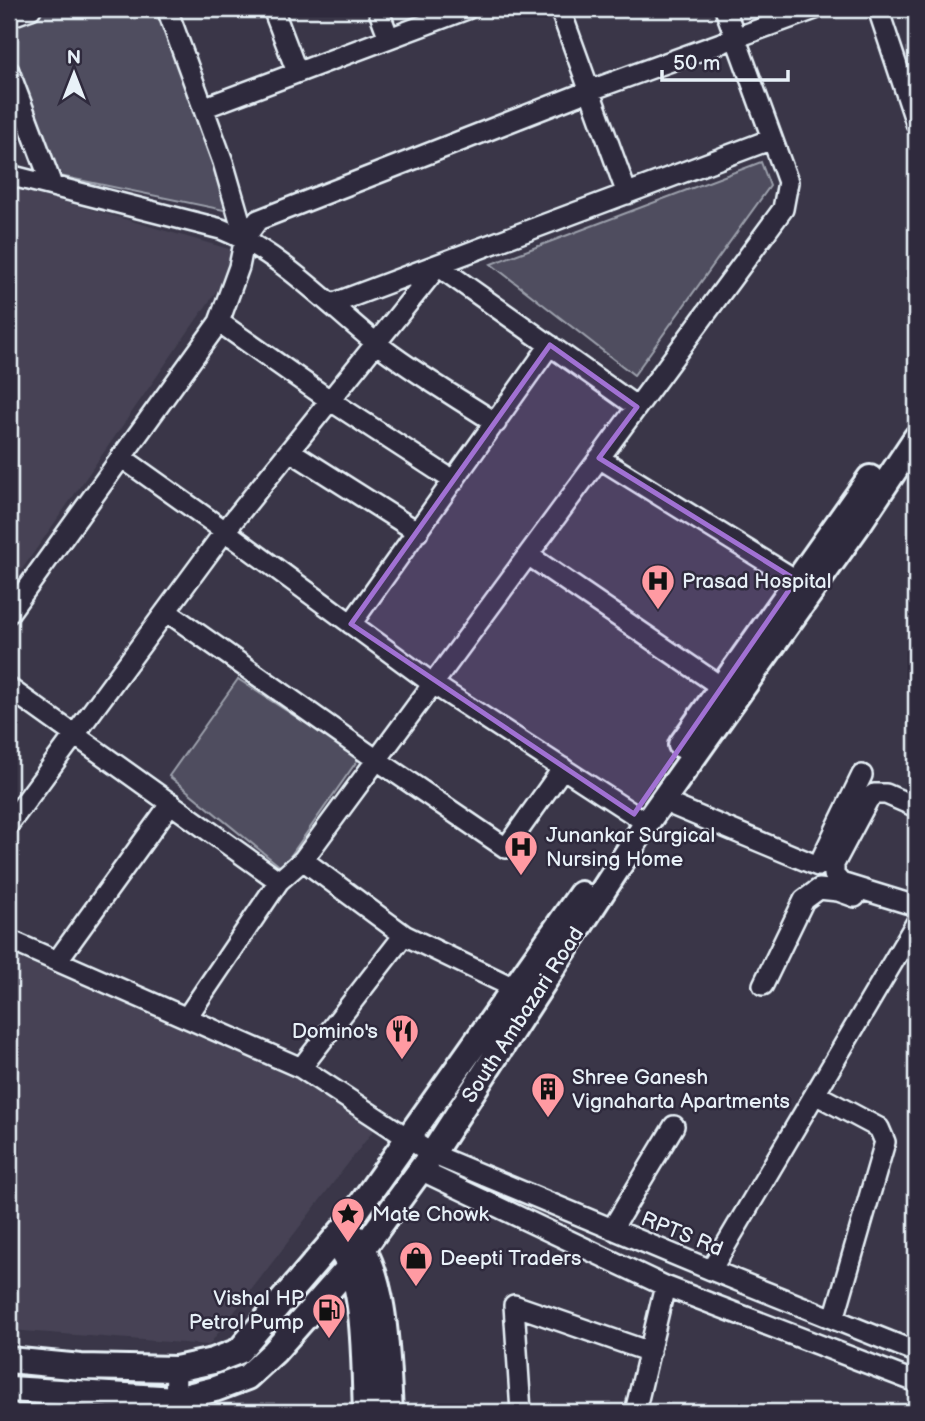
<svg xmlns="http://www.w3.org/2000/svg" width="925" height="1421" font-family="'Balsamiq Sans',sans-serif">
  <rect width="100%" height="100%" fill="#3a3648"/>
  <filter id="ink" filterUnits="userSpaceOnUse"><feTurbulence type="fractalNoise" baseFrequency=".0143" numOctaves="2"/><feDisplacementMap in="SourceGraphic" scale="14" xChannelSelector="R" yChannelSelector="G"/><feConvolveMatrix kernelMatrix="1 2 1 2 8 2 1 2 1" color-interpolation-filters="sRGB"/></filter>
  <g filter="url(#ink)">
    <path fill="#464354" d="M9 186 243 253 9 588Z
      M9 954 386 1114 209 1345 9 1330Z"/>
    <path fill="#504e5f" stroke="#9ca0ac" stroke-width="2" d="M48 9H161L238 213 55 175 9 51V23Z
      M761 162 770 186 634 375 491 264Z
      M238 679 359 758 282 868 169 776Z"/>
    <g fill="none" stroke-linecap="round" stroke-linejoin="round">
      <g stroke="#e8f1f8" stroke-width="24">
        <path id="minor" d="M167 9 223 162 245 238
          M273 9 297 72
          M378 9 389 38
          M560 9 627 194
          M878 9 916 123
          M9 17 31 9
          M9 71 52 185
          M203 108 467 9
          M9 175 221 229C279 252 328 304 376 343 411 371 458 398 496 423
          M332 304 772 139
          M219 322 331 401 454 481
          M290 451 418 532
          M121 457 225 531 433 684 647 823
          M599 458 796 580
          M528 555 720 686
          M166 611 377 760 506 848 563 768
          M9 613 219 322 239 267 245 238 258 220 591 90 815 9
          M351 624 550 345
          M9 688 279 881
          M662 801 818 866 862 775
          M916 807 886 794H874L868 800 834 864V875L841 883 916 906
          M9 824 225 531 438 266 637 407
          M303 860 404 935 514 988
          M9 940 301 1068 432 1154 711 1270 916 1352
          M57 961 171 803
          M763 985 804 900 819 889 838 891 855 897
          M187 1017 279 881 303 860 783 209 788 182 725 9
          M301 1068 404 935
          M815 1094 879 1128 885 1142 834 1319
          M420 1170 665 1286 916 1382
          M612 1229 674 1126
          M711 1270 916 923
          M175 1412 176 1369
          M521 1412 514 1305 650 1352
          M635 1412 665 1286"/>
      </g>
      <g stroke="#e8f1f8" stroke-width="30">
        <path id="major" d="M681 745 870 478
          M355 1237C387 1275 387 1363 390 1412
          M344 1256C366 1283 364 1374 366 1412
          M9 1360 81 1367 176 1369 213 1361 239 1351 346 1226 581 894
          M9 1389 176 1399 215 1389 247 1377 274 1352 351 1265 432 1154 650 818 858 525 916 438"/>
      </g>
      <use href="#minor" stroke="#2f2a3d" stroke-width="19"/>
      <use href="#major" stroke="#2f2a3d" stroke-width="24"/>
    </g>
  </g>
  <path fill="#a171d3" fill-opacity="0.2" stroke="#a171d3" stroke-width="5" stroke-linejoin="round" d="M550 345 637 407 599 458 796 580 634 814 351 624Z"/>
  <defs>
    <g id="hospital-pin" transform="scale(1.75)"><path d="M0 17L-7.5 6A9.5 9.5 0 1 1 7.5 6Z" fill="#ff9aa2" stroke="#2f2a3d"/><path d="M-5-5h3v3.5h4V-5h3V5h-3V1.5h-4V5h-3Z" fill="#111"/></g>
    <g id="restaurant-pin" transform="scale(1.75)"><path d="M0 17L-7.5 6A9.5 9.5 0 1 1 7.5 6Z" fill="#ff9aa2" stroke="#2f2a3d"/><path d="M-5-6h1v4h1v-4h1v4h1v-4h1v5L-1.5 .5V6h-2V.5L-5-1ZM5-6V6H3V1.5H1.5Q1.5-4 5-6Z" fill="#111"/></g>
    <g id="building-pin" transform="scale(1.75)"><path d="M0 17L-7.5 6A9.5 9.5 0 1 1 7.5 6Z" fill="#ff9aa2" stroke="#2f2a3d"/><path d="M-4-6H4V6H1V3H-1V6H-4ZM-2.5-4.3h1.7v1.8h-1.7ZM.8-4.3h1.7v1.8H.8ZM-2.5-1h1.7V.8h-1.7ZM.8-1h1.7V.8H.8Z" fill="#111"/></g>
    <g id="sight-pin" transform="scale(1.75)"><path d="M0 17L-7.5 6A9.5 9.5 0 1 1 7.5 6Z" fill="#ff9aa2" stroke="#2f2a3d"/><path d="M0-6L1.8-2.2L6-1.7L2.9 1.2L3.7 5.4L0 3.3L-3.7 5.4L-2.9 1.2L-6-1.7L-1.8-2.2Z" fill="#111"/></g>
    <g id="shop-pin" transform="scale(1.75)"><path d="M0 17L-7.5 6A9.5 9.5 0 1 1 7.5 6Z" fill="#ff9aa2" stroke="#2f2a3d"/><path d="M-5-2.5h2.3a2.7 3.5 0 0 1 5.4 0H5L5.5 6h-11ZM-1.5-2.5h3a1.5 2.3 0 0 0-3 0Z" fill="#111"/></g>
    <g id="fuel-pin" transform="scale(1.75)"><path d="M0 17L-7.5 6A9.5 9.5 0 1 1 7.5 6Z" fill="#ff9aa2" stroke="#2f2a3d"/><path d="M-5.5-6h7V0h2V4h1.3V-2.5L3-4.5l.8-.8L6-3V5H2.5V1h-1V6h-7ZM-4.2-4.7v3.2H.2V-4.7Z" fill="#111"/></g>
  </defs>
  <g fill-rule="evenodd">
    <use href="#hospital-pin" x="658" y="581"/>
    <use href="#hospital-pin" x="521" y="847"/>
    <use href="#restaurant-pin" x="402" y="1031"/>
    <use href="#building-pin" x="548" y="1089"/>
    <use href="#sight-pin" x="348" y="1214"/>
    <use href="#shop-pin" x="416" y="1258"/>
    <use href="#fuel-pin" x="329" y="1310"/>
  </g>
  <g text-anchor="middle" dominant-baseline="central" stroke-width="5" stroke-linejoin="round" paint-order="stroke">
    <g font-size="21" fill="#e8f1f8" stroke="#2f2a3d" text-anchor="start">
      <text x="682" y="581">Prasad Hospital</text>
      <text x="546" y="835">Junankar Surgical<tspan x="546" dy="24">Nursing Home</tspan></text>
      <text x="378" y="1031" text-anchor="end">Domino's</text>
      <text x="572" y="1077">Shree Ganesh<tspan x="572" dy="24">Vignaharta Apartments</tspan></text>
      <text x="372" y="1214">Mate Chowk</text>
      <text x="440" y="1258">Deepti Traders</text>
      <text x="304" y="1298" text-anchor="end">Vishal HP<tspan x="304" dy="24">Petrol Pump</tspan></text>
    </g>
    <g font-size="21" fill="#e8f1f8" stroke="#2f2a3d">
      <text transform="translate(523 1015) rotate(-57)">South Ambazari Road</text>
      <text transform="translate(682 1234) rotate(22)">RPTS Rd</text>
    </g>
  </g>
  <rect width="925" height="1421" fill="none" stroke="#2f2a3d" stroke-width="35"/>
  <rect x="18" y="18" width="890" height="1386" fill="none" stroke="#e8f1f8" stroke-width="2.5" filter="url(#ink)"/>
  <g transform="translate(74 74)" stroke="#2f2a3d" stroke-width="5" paint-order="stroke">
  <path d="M0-5L12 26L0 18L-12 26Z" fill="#e8f1f8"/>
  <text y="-10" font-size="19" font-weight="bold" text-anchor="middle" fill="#e8f1f8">N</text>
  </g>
  <path d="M662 70v10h126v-10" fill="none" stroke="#e8f1f8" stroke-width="3.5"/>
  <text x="673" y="70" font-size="21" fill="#e8f1f8" stroke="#2f2a3d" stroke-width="5" paint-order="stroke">50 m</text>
</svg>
